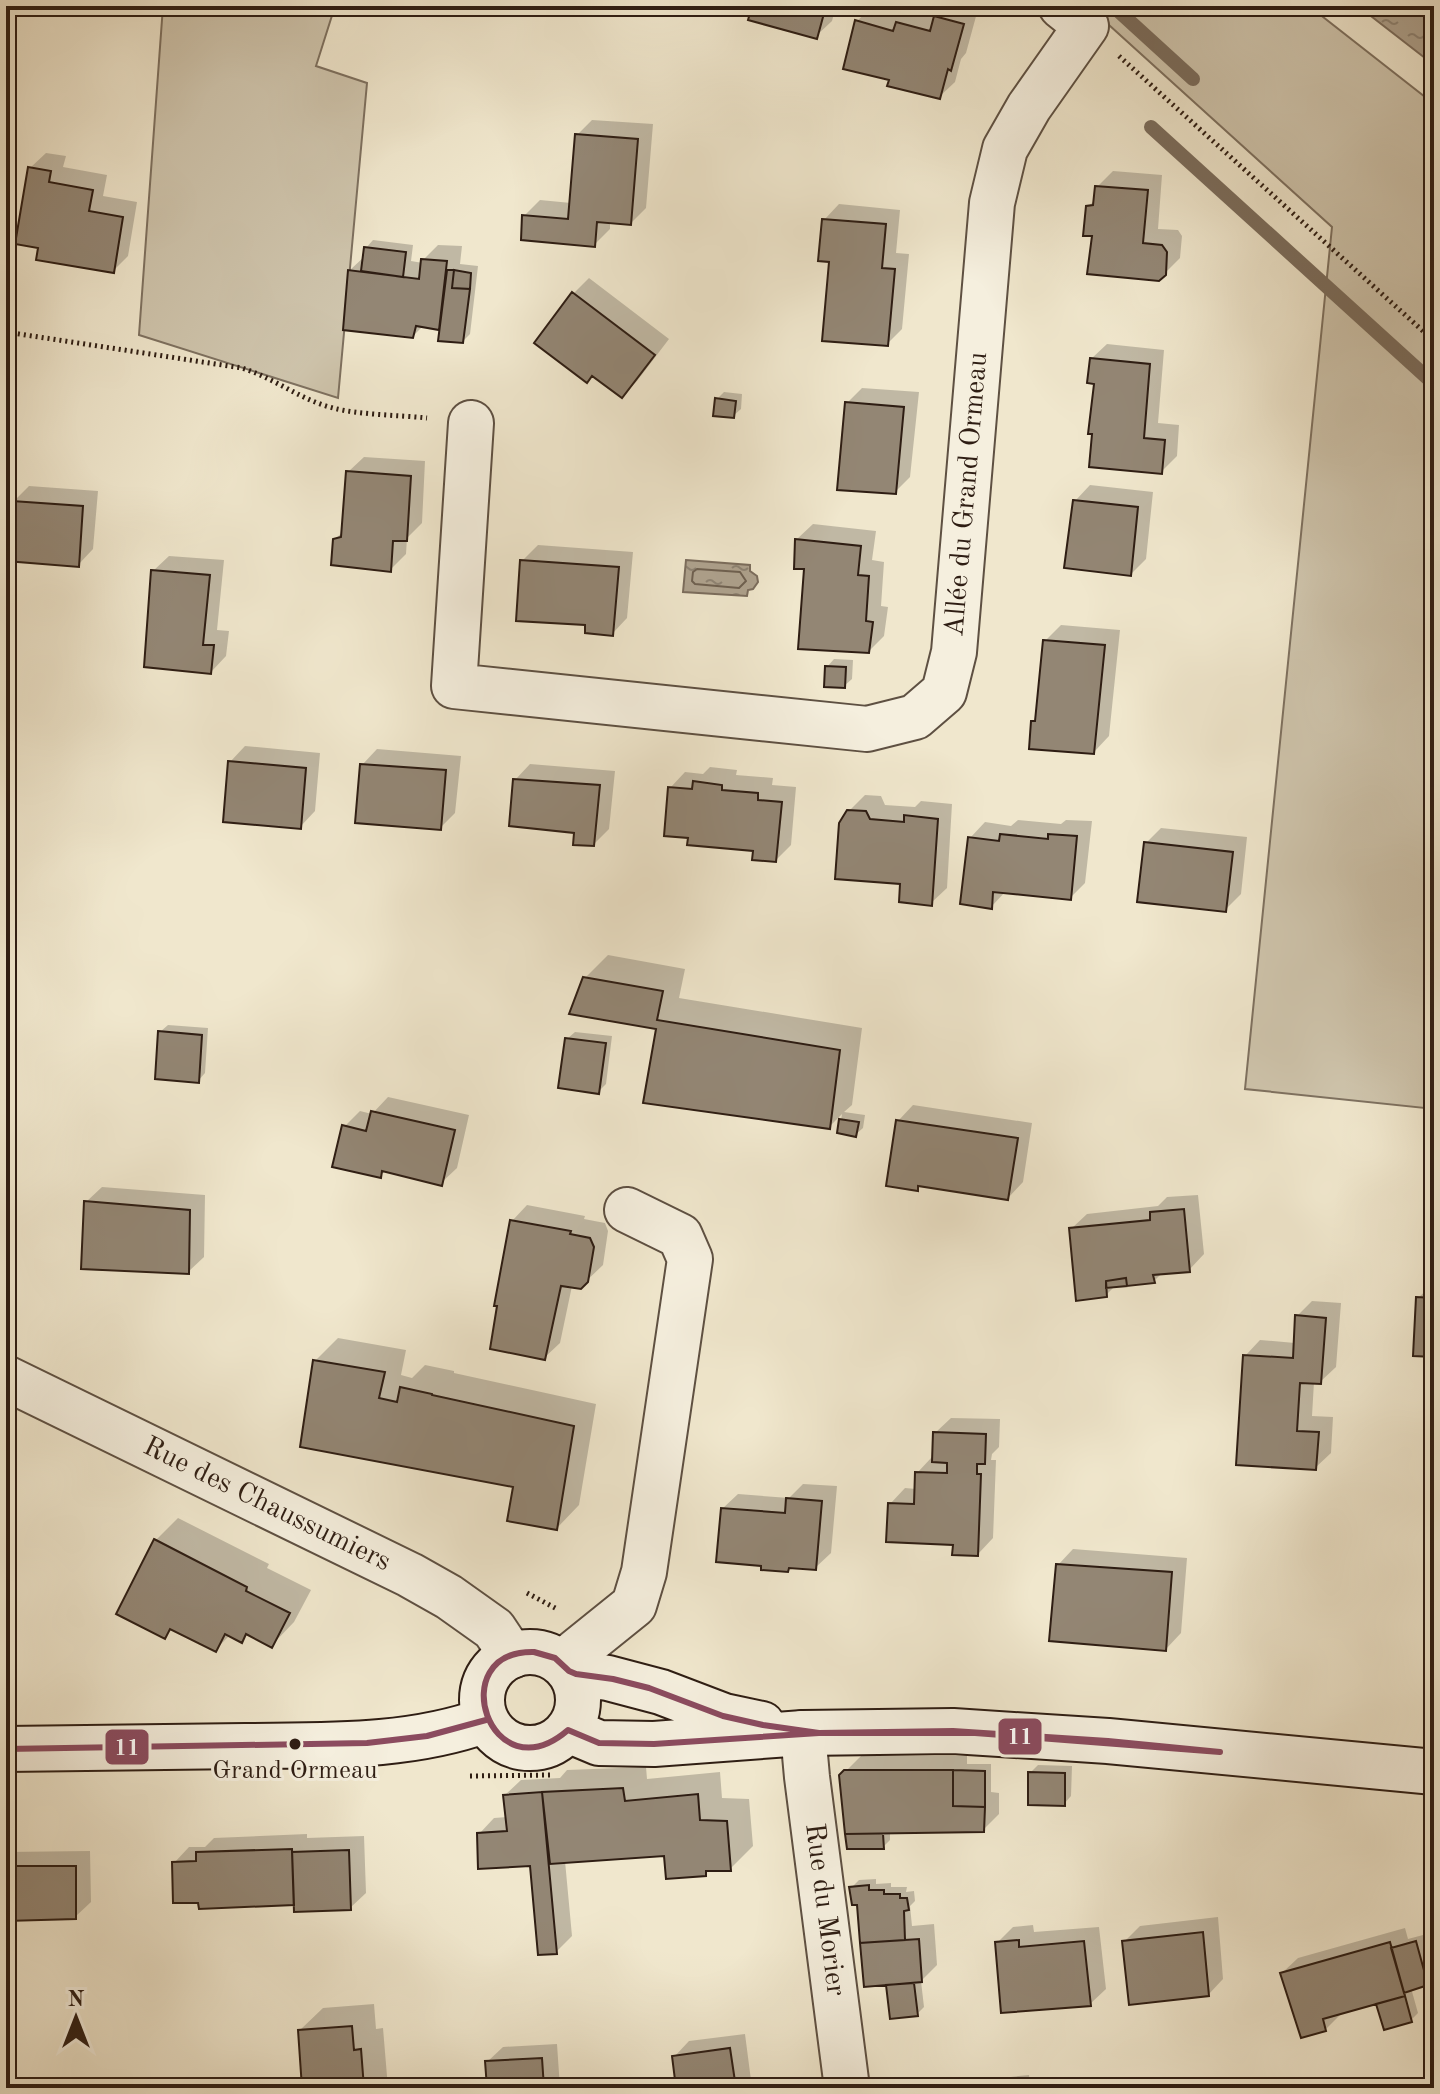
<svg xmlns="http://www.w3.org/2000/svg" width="1440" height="2094" font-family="'Old Standard TT',serif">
  <defs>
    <pattern id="water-ripples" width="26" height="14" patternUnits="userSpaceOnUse" patternTransform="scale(2)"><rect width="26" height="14" fill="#aea28e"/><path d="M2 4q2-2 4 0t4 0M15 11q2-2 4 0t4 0" fill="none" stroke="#8e8373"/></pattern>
  </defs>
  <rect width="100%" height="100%" fill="#f0e7cd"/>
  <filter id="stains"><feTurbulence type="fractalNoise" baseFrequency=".0025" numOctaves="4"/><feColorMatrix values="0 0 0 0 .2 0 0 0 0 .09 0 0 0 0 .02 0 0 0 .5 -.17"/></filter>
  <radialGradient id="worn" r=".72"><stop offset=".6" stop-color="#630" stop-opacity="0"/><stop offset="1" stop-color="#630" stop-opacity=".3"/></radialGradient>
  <path fill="#cfc5ad" stroke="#7e7160" stroke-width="2" d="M163 6H335L316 66 367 83 338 398 139 335Z
    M1088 6H1309L1434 104V1109L1245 1089 1332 227Z"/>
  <path fill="url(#water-ripples)" stroke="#7b6d5d" stroke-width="2" d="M1358 6H1434V65Z
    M686 560 750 565V571L757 576 758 582 753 589 748 590 747 596 683 592Z"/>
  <path fill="#0003" d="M754 6H836L832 21 816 36Z
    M873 6 906 15 913 8 938 15 947 6H966L978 9 966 53 961 59 955 82 939 97 891 79 857 21Z
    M592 120 653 124 646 208 631 223 610 221V229L594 245 524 216 540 200 571 203 577 135Z
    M46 153 66 156 63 167 107 175 103 196 137 202 128 256 113 271 40 247 30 168Z
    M1113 171 1162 175 1158 229 1178 230 1182 236 1180 258 1164 274 1094 235 1088 207 1096 199 1097 187Z
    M839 204 900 210 896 253 909 254 902 329 887 344 831 260 824 220Z
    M373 240 413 245 411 261 423 263V260L438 245 462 246 460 264 478 266 470 334 463 341 442 324 438 328 424 325 413 336 350 270 365 256 366 248Z
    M589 278 669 339 637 381 622 396 573 294Z
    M1107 344 1164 350 1158 423 1179 425 1177 456 1161 472 1096 382 1091 359Z
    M862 388 919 392 910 477 895 492 847 403Z
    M724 392 742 394 741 409 733 416 717 399Z
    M364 457 425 461 422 523 407 538 406 554 390 570 335 539 344 531 348 472Z
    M1090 485 1153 492 1146 559 1131 574 1075 501Z
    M29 486 98 491 93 549 78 565 14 501Z
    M813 524 876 531 872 560 884 562 881 606 888 607 884 636 869 651 806 567 797 539Z
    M538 545 633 552 627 618 612 634 587 623 522 561Z
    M169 556 224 560 217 630 229 631 226 656 211 672 153 571Z
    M1061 625 1120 630 1109 736 1094 752 1033 722 1037 718 1045 641Z
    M834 659 853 660 852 679 844 686 827 667Z
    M245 746 320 753 315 811 300 827 230 762Z
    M377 749 461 756 455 813 440 828 362 765Z
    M530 764 615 771 609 829 594 844 515 780Z
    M710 767 737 770 736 775 773 778 772 785 796 787 791 845 776 860 756 849 690 836 670 788 685 772 703 774Z
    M865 795 881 796 885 805 915 807 921 801 952 804 947 888 931 903 902 882 849 811Z
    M1018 820 1061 824 1066 820 1092 821 1085 883 1070 898 1006 891 991 907 970 838 985 822 1011 826Z
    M1161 828 1247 837 1241 894 1225 910 1146 843Z
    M608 955 685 969 679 998 862 1028 852 1105 844 1112 865 1115 863 1128 855 1135 839 1132 842 1114 829 1127 658 1027 585 978Z
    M168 1025 208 1028 205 1073 198 1081 160 1032Z
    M575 1032 612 1036 606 1084 598 1092 567 1039Z
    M388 1097 469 1115 457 1168 441 1183 386 1170 380 1176 344 1127 360 1111 372 1114Z
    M913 1105 1032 1123 1023 1182 1008 1198 921 1185 917 1189 898 1121Z
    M102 1187 205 1195 204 1257 188 1272 86 1202Z
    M1198 1195 1204 1254 1189 1270 1163 1272 1154 1281 1116 1285 1106 1295 1071 1229 1087 1214 1158 1206 1167 1197Z
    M527 1205 585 1216 584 1219 605 1223 608 1231 603 1265 580 1287 572 1286 560 1343 544 1358 512 1221Z
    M1434 1283V1355L1418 1298Z
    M1312 1301 1341 1303 1336 1367 1320 1382H1314L1312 1416 1333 1417 1331 1453 1315 1468 1245 1356 1260 1340 1295 1343 1297 1316Z
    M338 1338 406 1350 401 1375 412 1378 425 1365 454 1371V1373L596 1404 579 1505 557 1528 516 1485 315 1361Z
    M951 1418 1000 1419 999 1447 992 1454 991 1460H996L993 1538 978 1554 955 1543 890 1504 905 1488 916 1489 917 1473 932 1457 935 1433Z
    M13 1480 16 1523 6 1532 12 1620 6 1626V1481Z
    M803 1484 837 1486 831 1553 815 1568 791 1567 787 1570 722 1509 738 1494 789 1498Z
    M178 1518 269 1564 267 1568 311 1590 294 1622 272 1645 249 1633 242 1640 230 1635 215 1650 173 1629 165 1636 156 1540Z
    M1073 1549 1187 1558 1181 1633 1166 1649 1058 1565Z
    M861 1756H967V1764H991V1792L999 1793V1814L983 1830 890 1831V1840L883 1847H849L841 1776Z
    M1038 1765 1072 1766 1071 1796 1064 1804 1030 1773Z
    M646 1767 647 1779 720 1772 722 1798 749 1799 753 1846 730 1869H711L705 1874 666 1854 565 1861 572 1936 556 1952 532 1864 479 1834 494 1818 507 1817 505 1795 521 1780 560 1778 567 1770Z
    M307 1834V1838L364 1836 366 1893 350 1908 296 1903 174 1863 189 1847H205L214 1838Z
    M90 1851 91 1902 75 1917 6 1919V1852Z
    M876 1879V1884L891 1883V1887H907L906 1892 914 1891 915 1901 910 1906 912 1926 934 1924 937 1965 921 1981 924 2007 917 2014 888 1986 852 1887 859 1880Z
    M1218 1917 1223 1979 1208 1995 1124 1942 1140 1926Z
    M1033 1925 1034 1932 1099 1927 1106 1989 1090 2004 997 1943 1013 1927Z
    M1405 1928 1408 1939 1423 1935 1434 1974V1977L1427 1984 1411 1988 1418 2013 1411 2020 1378 2001 1340 2012 1341 2014 1325 2030 1282 1973 1298 1958Z
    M374 2004 376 2029 383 2028 388 2088H304L300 2030 323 2008Z
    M745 2034 752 2088H678L674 2057 689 2041Z
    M557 2044 560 2088H489L487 2062 503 2047Z
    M1029 2075 1030 2082 1050 2080V2088H964L971 2081Z"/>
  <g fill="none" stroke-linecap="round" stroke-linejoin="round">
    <path stroke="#6e6050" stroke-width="2" d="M697 569 740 572 746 581 739 588 695 584 692 581 693 572Z"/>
    <path stroke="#7b6d5d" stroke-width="14" d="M1113 6 1193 79
      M1151 127 1434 384"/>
  </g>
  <path fill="#938674" stroke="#2e1d13" stroke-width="2" d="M752 6H826L817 39 748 20Z
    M934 16 964 24 951 71 948 69 940 99 887 86 889 80 843 69 855 20 893 31 896 22 930 31Z
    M575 134 638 139 631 225 597 222 595 247 521 240 522 215 568 219Z
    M28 167 51 171 49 182 93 190 89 211 123 217 114 273 36 260 38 248 15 244Z
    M1095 186 1148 190 1143 243 1162 245 1167 252 1166 275 1159 281 1087 274 1092 236H1083L1086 206 1093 205Z
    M822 219 886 224 882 268 895 269 888 346 822 341 829 262 818 261Z
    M364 247 406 252 403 277 361 271Z
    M421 259 447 261 439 330 416 326 413 338 343 330 348 270 419 279Z
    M447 270H454L452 288 470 289 463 343 438 341Z
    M454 270 471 273 470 289 452 288Z
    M572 292 655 355 622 398 592 376 587 383 534 343Z
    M1090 358 1150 364 1144 438 1165 440 1162 474 1089 467 1092 434H1088L1094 384 1087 383Z
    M715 398 736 401 734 418 713 416Z
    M845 402 904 407 896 494 837 490Z
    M346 471 411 476 407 541H393L391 572 331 565 333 539 341 537Z
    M1073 500 1138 507 1131 576 1064 568Z
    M12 501 83 506 79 567 6 561Z
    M795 539 861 546 858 575 869 576 866 621 873 622 869 653 798 649 804 569H794Z
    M520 560 619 567 613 636 585 633V625L516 621Z
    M151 570 210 575 203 645H214L211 674 144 667Z
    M1043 640 1105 645 1094 754 1029 749 1031 721H1035Z
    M825 666 846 667 845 688 824 687Z
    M228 761 306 768 301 829 223 822Z
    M360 764 446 770 441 830 355 823Z
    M513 779 600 785 594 846 573 845 574 833 509 826Z
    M693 781 722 785V790L758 793V800L782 802 776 862 752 860 753 851 687 845 688 838 664 836 668 787 692 789Z
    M847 810 866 811 870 819 904 822V815L938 819 932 906 899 902 900 884 835 879 839 823Z
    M1000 834 1048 839V834L1077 836 1071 900 993 892 992 909 960 904 968 837 999 841Z
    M1144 842 1233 852 1226 912 1137 902Z
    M583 977 663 991 657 1020 840 1050 830 1129 643 1103 656 1029 569 1014Z
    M158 1031 202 1035 199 1083 155 1079Z
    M565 1038 606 1043 599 1094 558 1088Z
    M371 1111 455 1130 442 1186 382 1171 381 1178 332 1167 342 1125 366 1131Z
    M839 1119 859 1122 856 1137 837 1133Z
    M896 1120 1018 1138 1008 1200 918 1186V1191L886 1186Z
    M84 1201 190 1210 189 1274 81 1269Z
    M1184 1209 1190 1272 1153 1275 1155 1283 1127 1286 1126 1278 1106 1281 1107 1297 1076 1301 1069 1228 1150 1220V1212Z
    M510 1220 571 1231 570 1234 590 1238 594 1247 588 1282 581 1289 561 1286 545 1360 490 1349 497 1306H494Z
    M1126 1278 1127 1286 1106 1288V1281Z
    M1416 1297 1434 1298V1357L1413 1356Z
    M1295 1315 1326 1318 1321 1384 1300 1383 1297 1431 1319 1432 1316 1470 1236 1465 1243 1355 1293 1358Z
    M313 1360 385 1372 379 1398 397 1402 400 1387 432 1394V1395L574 1426 557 1530 507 1521 513 1487 300 1447Z
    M933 1432 986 1434 985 1464H977V1474H981L978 1556 952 1555 953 1545 886 1542 888 1503 914 1504 915 1472 947 1473V1463L932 1462Z
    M786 1498 822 1501 816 1570 789 1568 788 1572 761 1570V1566L716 1562 721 1508 785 1513Z
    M154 1539 247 1587 246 1591 290 1613 272 1648 246 1634 242 1643 225 1634 216 1652 170 1629 165 1639 116 1614Z
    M1056 1564 1172 1572 1166 1651 1049 1641Z
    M844 1770H953V1806L985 1807 984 1832 845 1834 839 1775Z
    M953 1770 985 1771V1807L953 1806Z
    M1028 1772 1065 1773V1806L1028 1805Z
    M623 1788 625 1801 698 1794 700 1820 727 1821 731 1871H706V1876L666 1879 664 1856 550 1864 542 1792Z
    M542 1792 557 1954 538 1955 530 1866 478 1869 477 1833 507 1831 503 1795Z
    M845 1834H883L884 1849H847Z
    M292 1849 294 1905 199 1909 198 1903H173L172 1862 196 1861V1852Z
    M349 1850 351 1910 294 1912 292 1852Z
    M6 1866H76V1919L6 1921Z
    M869 1885V1890H884V1894H900V1898H907L909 1910 904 1911 905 1940 860 1943 857 1905H852L849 1887Z
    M1203 1932 1209 1996 1129 2005 1122 1941Z
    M919 1939 922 1982 864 1987 860 1943Z
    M1019 1940V1947L1084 1941 1091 2006 1001 2013 995 1942Z
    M1416 1941 1428 1985 1404 1993 1391 1948Z
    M1390 1942 1405 1996 1323 2019 1326 2031 1301 2038 1280 1973Z
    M914 1983 918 2016 890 2019 886 1985Z
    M1405 1996 1412 2022 1384 2030 1376 2004Z
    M352 2026 354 2050 361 2049 364 2088H302L298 2030Z
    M730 2048 736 2088H676L672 2056Z
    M542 2058 544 2088H487L485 2061Z"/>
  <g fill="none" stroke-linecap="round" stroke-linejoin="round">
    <g stroke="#5e5042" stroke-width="48">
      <g id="street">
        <path id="s1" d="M471 423 454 686 867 729 915 717 944 692 954 652 992 203 1005 149 1029 107 1086 26 1061 6"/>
        <path id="s2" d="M6 1378 410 1575 449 1597 494 1629 512 1656"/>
        <path d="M562 1663 634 1605 644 1572 690 1259 680 1236 627 1210"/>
        <path id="s3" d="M803 1733 807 1777 847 2088"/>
      </g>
    </g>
    <g stroke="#2e1d13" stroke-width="48">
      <path id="secondary" d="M482 1700a48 48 0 1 1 96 0a48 48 0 1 1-96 0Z
        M570 1672 608 1678 661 1692 724 1716 762 1724
        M568 1730 599 1743 654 1744 803 1733 953 1731 1108 1741 1434 1772
        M6 1749C86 1748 165 1747 245 1746 326 1745 409 1748 486 1720"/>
    </g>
    <path stroke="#2e1d13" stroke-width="5" stroke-dasharray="2 4" stroke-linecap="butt" d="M1119 56 1434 341
      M6 332 242 368C274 378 301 400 333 408 360 415 398 415 427 418
      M527 1593 557 1609
      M470 1776 552 1775"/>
    <use href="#street" stroke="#f5efde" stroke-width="44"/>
    <use href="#secondary" stroke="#f5efde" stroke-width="44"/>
    <g stroke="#f5efde" stroke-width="12">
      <path id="bus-1" d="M534 1652 555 1658 569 1671 576 1674 613 1679 649 1688 723 1716 763 1725 819 1733 654 1744 599 1743 568 1730C490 1797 442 1650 534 1652Z
        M819 1733H975L1220 1752
        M819 1733 953 1731 1108 1741 1220 1752
        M6 1749 367 1743 427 1736 486 1720"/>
    </g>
    <use href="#bus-1" stroke="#8b4b5f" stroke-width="6"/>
  </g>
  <circle fill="#2e1d13" stroke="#f5efde" stroke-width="3" cx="295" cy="1744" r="7"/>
  <g text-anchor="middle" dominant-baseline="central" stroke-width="6" stroke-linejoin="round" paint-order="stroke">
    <g font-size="26" fill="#2e1d13" stroke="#f5efde">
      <text x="295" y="1771">Grand Ormeau</text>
    </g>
    <g font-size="28" fill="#2e1d13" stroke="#f5efde">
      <text stroke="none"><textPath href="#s1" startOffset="966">Allée du Grand Ormeau</textPath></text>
      <text stroke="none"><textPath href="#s2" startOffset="290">Rue des Chaussumiers</textPath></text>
      <text stroke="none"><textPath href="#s3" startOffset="178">Rue du Morier</textPath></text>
    </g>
  </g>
  <g stroke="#f5efde" stroke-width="3">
    <rect x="997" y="1717" width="46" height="39" rx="8" fill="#8b4b5f"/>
    <rect x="104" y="1728" width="46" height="38" rx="8" fill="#8b4b5f"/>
  </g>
  <g font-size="22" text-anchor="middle" font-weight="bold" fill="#fff">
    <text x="1020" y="1744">11</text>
    <text x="127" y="1755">11</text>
  </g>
  <rect width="1440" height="2094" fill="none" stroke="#f0e7cd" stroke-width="32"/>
  <rect x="8" y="8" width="1424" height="2078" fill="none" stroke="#2e1d13" stroke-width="4"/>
  <rect x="16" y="16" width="1408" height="2062" fill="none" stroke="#2e1d13" stroke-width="2"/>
  <g transform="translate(76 2018)" stroke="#f5efde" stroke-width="6" paint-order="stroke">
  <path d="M0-6L14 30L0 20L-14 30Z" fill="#2e1d13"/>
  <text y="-12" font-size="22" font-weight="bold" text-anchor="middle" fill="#2e1d13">N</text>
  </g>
  <rect width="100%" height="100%" filter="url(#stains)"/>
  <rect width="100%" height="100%" fill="url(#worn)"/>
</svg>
